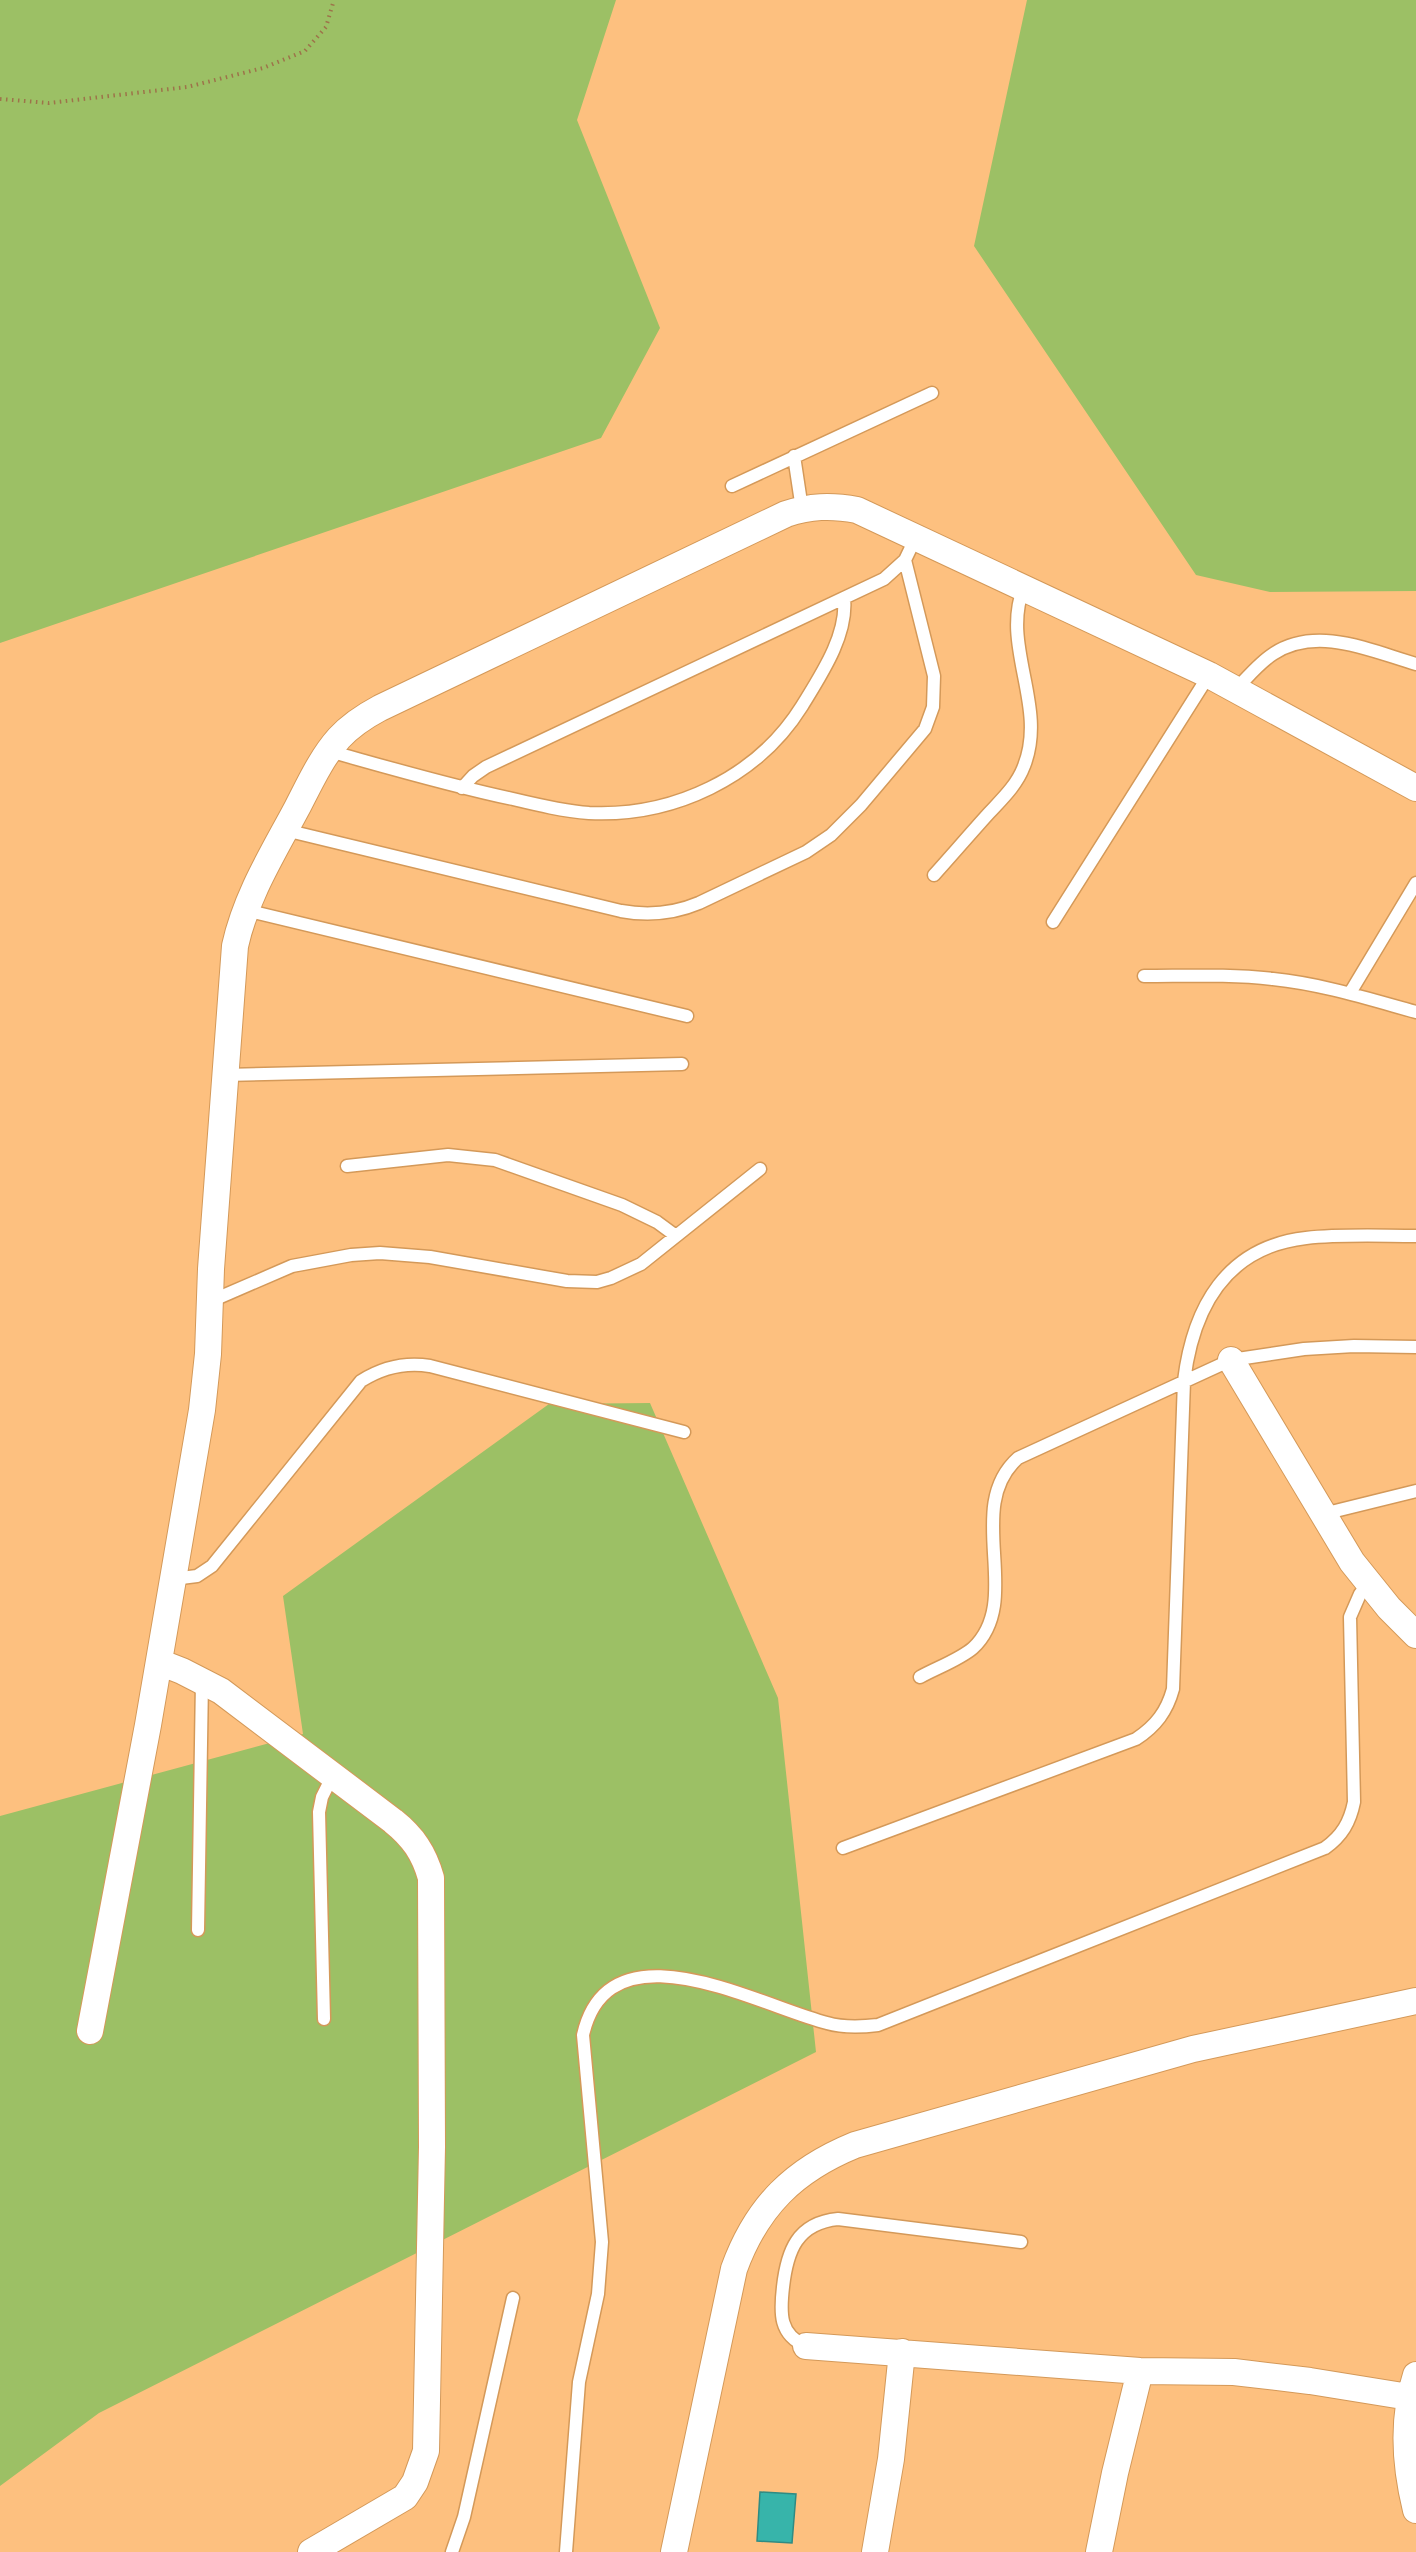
<svg xmlns="http://www.w3.org/2000/svg" width="1416" height="2552" font-family="'Fira Sans Condensed',sans-serif">
  <rect width="100%" height="100%" fill="#fdc07f"/>
  <path fill="#9cc065" d="M0 0H616L577 120 660 328 601 438 0 643Z
    M1027 0H1416V591L1270 592 1196 575 974 246Z
    M650 1403 778 1698 816 2052 99 2413 0 2486V1816L303 1734 283 1596 549 1404Z"/>
  <path fill="#37b4aa" stroke="#2f8b83" stroke-width="1.5" d="M760 2492 796 2494 792 2543 757 2541Z"/>
  <g fill="none" stroke-linecap="round" stroke-linejoin="round">
    <g stroke="#d49959" stroke-width="15">
      <path id="service" d="M794 456 802 509
        M732 486 932 393
        M1236 689C1247 678 1259 663 1273 654 1317 625 1371 651 1416 664
        M329 751C390 768 451 786 513 799 538 805 563 811 589 813 673 817 757 778 802 706 821 675 848 635 844 598
        M462 788 473 776 486 767 884 579 905 560 916 537
        M285 830 621 911C649 916 673 914 699 903L806 852 831 835 861 805 925 729 933 707 934 676 905 560
        M934 875C952 855 970 834 989 813 1002 799 1017 785 1024 766 1048 706 1000 645 1024 587
        M245 910 687 1016
        M1053 922 1209 675
        M1144 976C1187 976 1230 974 1273 979 1322 984 1369 999 1416 1012
        M1350 993 1416 883
        M225 1075 682 1064
        M347 1166 448 1155 495 1160 622 1205 657 1222 676 1236
        M211 1301 292 1266 351 1255 380 1253 430 1257 567 1281 597 1282 611 1278 641 1264 760 1169
        M1323 1514 1416 1491
        M173 1579 197 1576 212 1566 361 1381C383 1367 405 1362 430 1366L684 1432
        M920 1677C936 1668 959 1660 973 1648 1025 1599 962 1508 1018 1458L1231 1360 1304 1349 1354 1346 1416 1347
        M843 1848 1136 1739C1156 1726 1167 1711 1173 1689L1184 1381C1193 1308 1226 1247 1306 1238 1342 1234 1380 1236 1416 1236
        M198 1930 202 1681
        M324 2019 319 1812 322 1797 333 1775
        M806 2346C779 2335 780 2313 783 2287 787 2251 797 2223 838 2219L1021 2242
        M452 2552 464 2517 513 2298
        M566 2552 579 2382 598 2294 602 2242 583 2035C609 1920 759 2006 827 2023 844 2028 861 2027 878 2025L1325 1848C1342 1836 1350 1822 1354 1802L1350 1617 1360 1594 1368 1584"/>
    </g>
    <g stroke="#d49959" stroke-width="28">
      <path id="minor" d="M1231 1360 1352 1562 1389 1608 1416 1635
        M159 1662 182 1671 221 1691 393 1821C413 1837 424 1853 431 1878L432 2147 426 2451 415 2482 405 2497 311 2552
        M90 2031 148 1725 202 1410 208 1354 211 1269 235 946C246 896 273 853 297 808 309 785 321 758 339 738 351 725 365 716 380 708L786 514C810 506 831 505 857 510L1209 675 1416 788
        M806 2346 1140 2371 1234 2372 1310 2381 1409 2397
        M1416 2375C1402 2418 1405 2466 1416 2510
        M674 2552 734 2269C757 2206 794 2170 855 2145L1193 2049 1416 2001
        M875 2552 891 2459 902 2352
        M1099 2552 1115 2473 1140 2371"/>
    </g>
    <path stroke="#9d734a" stroke-width="4" stroke-dasharray="1.5 4.5" stroke-linecap="butt" d="M0 99 49 103 187 87 263 68 305 51 326 27 334 0"/>
    <use href="#service" stroke="#fff" stroke-width="12"/>
    <use href="#minor" stroke="#fff" stroke-width="26"/>
  </g>
</svg>
